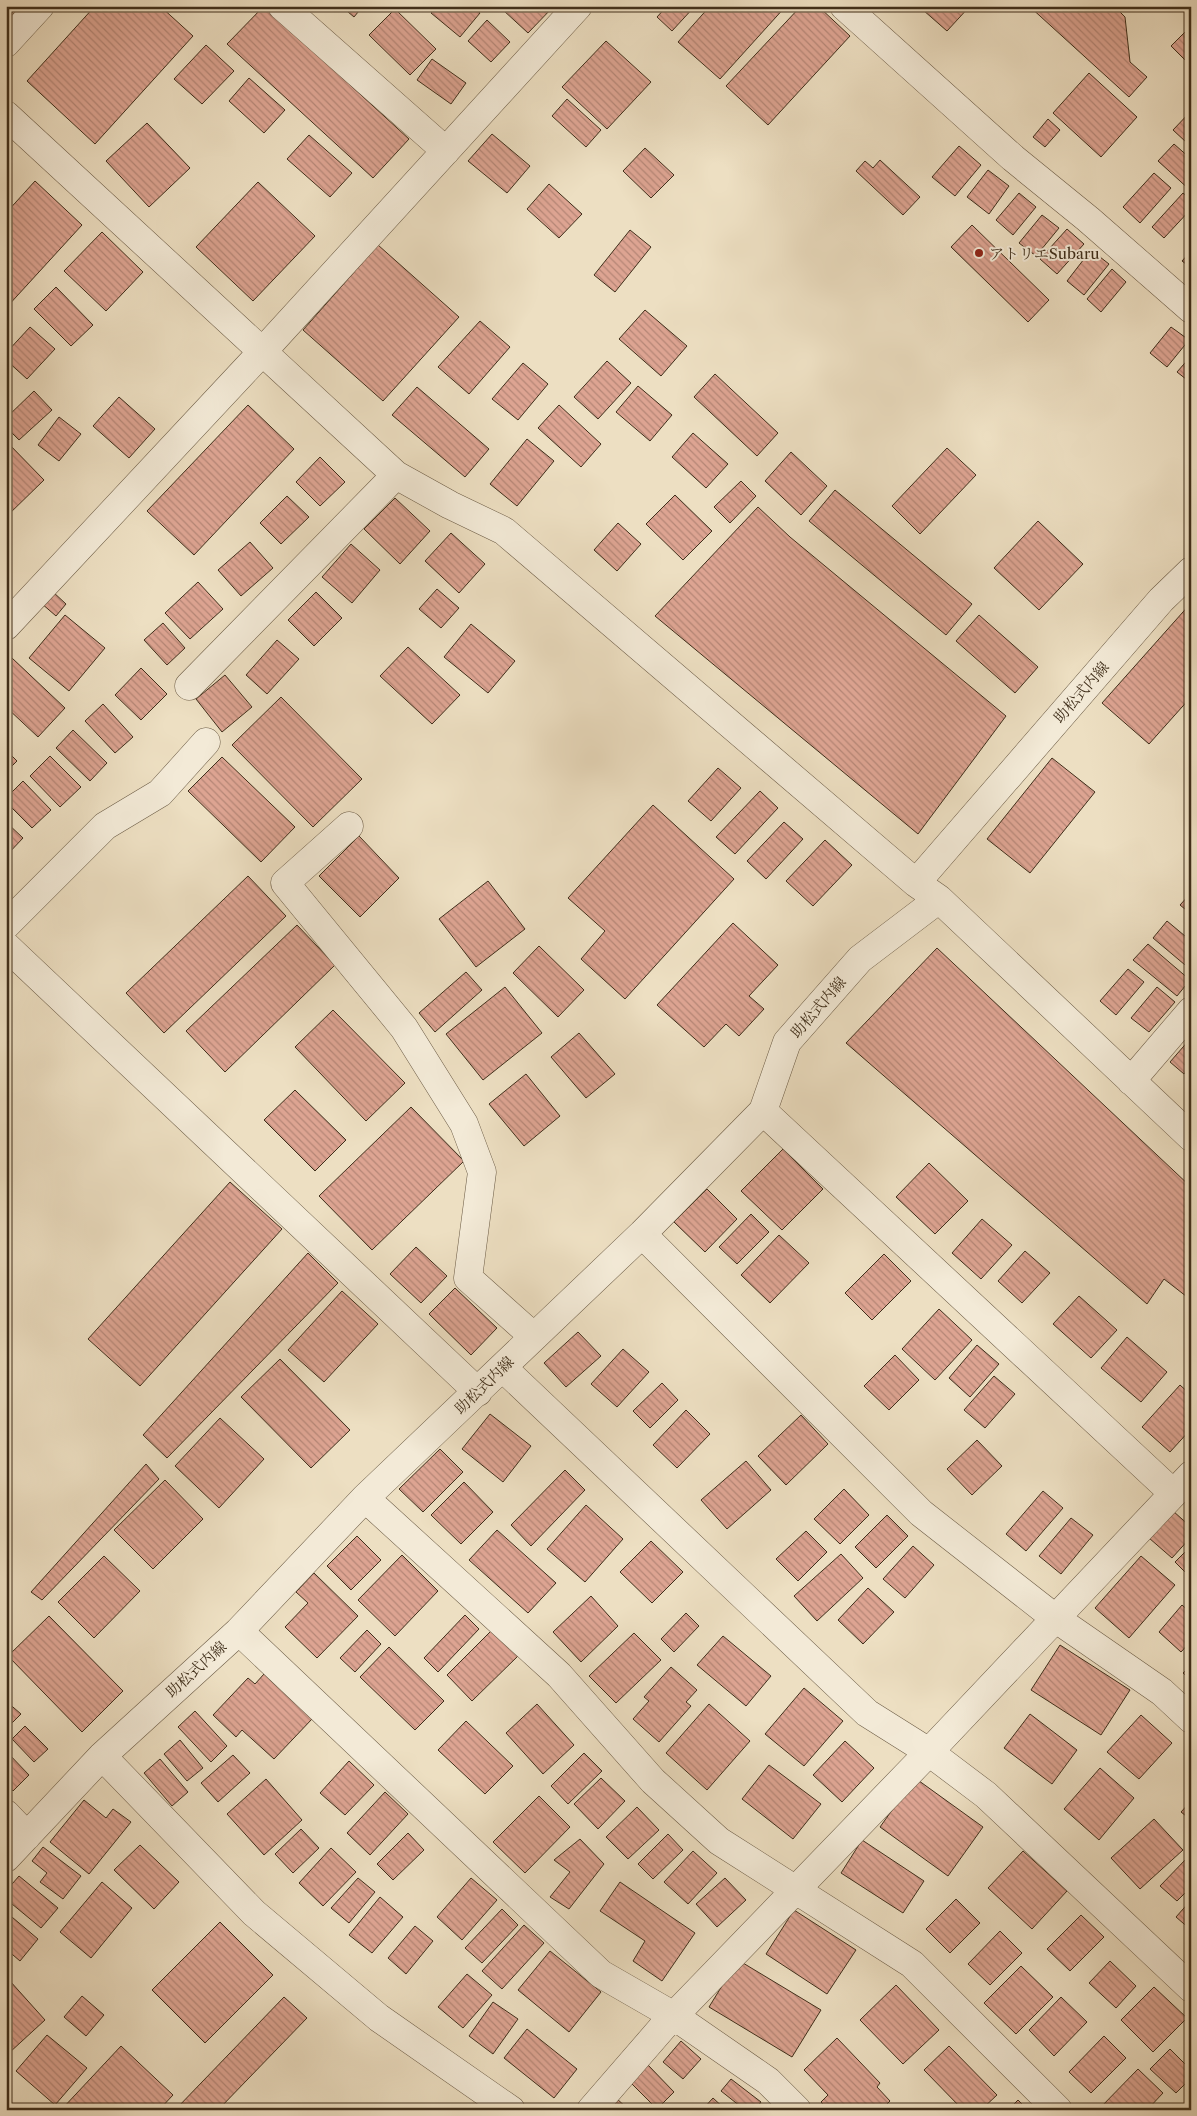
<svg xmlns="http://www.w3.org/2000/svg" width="1197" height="2116" font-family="'Libre Caslon Text','Noto Serif JP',serif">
  <defs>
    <pattern id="building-back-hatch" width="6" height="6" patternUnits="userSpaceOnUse" patternTransform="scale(1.25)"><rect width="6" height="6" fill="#dda492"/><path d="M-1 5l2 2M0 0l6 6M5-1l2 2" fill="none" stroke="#b58676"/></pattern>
  </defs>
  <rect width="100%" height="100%" fill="#eddfc2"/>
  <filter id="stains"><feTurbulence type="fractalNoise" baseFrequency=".004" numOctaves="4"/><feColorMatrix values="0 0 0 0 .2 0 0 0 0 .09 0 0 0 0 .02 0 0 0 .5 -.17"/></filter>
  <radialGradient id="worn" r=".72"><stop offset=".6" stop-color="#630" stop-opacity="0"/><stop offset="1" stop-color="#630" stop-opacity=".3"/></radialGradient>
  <path fill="url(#building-back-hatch)" stroke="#402f1b" d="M6 6H21L6 22Z
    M95 6H160L193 36 95 144 27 81Z
    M264 6 409 139 373 178 227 44Z
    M341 6H363L354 17Z
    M437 6H472L480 13 460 37 431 13Z
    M506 6H554L528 33 503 10Z
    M667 6H695L672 31 657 17Z
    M710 6H786L720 79 678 42Z
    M801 6H818L850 36 768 125 726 86Z
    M927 6H970L947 31 923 10Z
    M1029 6H1114L1125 17 1130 62 1147 77 1129 97Z
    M395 9 436 49 410 75 369 35Z
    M487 20 510 42 491 62 468 41Z
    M1191 26V66L1171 46Z
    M606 41 651 82 607 129 562 87Z
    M206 45 234 71 202 104 174 79Z
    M432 59 466 83 451 104 417 80Z
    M1089 73 1137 117 1101 157 1053 113Z
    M249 78 285 110 264 133 229 101Z
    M567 99 601 130 586 147 552 116Z
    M1191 111V137L1186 142 1173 130Z
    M1048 119 1060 130 1045 147 1033 137Z
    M147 123 190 168 149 207 106 161Z
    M492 134 530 166 507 193 468 161Z
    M309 135 352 173 330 197 287 159Z
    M1174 144 1191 159V191L1158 161Z
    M959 146 981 165 955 196 932 177Z
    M645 148 674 175 651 198 623 171Z
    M880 160 920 197 903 215 856 171 865 161 873 168Z
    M988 170 1009 186 989 214 967 197Z
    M1154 173 1171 188 1140 223 1123 207Z
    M35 181 82 225 6 308V213Z
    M258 182 315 236 253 301 196 247Z
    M549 184 582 214 559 238 527 209Z
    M1019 193 1036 207 1013 235 996 220Z
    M1183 193 1191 200V209L1164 238 1152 227Z
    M1042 215 1059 228 1036 256 1019 243Z
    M972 225 1049 300 1028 322 951 247Z
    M1067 229 1084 244 1057 274 1040 259Z
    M630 230 651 247 615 292 594 275Z
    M102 232 143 272 106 311 64 271Z
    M378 245 459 317 383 401 303 330Z
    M1091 250 1109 264 1084 295 1067 281Z
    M1191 251V268L1182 261Z
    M1112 269 1126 282 1101 312 1087 299Z
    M56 287 93 325 71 346 34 309Z
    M645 310 687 346 661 376 619 339Z
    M480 321 510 347 469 394 438 367Z
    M30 327 55 349 27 379 6 360V353Z
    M1171 327 1189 340 1167 367 1150 353Z
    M1191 356V383L1177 372Z
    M607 361 631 383 598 419 574 397Z
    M523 363 548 384 518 420 492 399Z
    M715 374 778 433 757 456 694 397Z
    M638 386 672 415 650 441 616 412Z
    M417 387 489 449 465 477 392 415Z
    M34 391 52 410 19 440 6 427V418Z
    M119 397 155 429 129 458 93 426Z
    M248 405 294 449 194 555 147 511Z
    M559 405 601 444 581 467 538 428Z
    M59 417 81 434 59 461 38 445Z
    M693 433 728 464 706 488 672 457Z
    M527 439 554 461 517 506 490 484Z
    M6 441 44 480 6 517Z
    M947 448 976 475 920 534 892 506Z
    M791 452 827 486 801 515 765 481Z
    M320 457 345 482 320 506 296 482Z
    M741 481 756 496 730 523 714 507Z
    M835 490 972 604 946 635 809 521Z
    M675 495 712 531 683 560 646 524Z
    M287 496 309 517 281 544 260 523Z
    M395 498 430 531 400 564 364 529Z
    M758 507 790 537 1006 716 918 834 655 616Z
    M1038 521 1083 564 1039 610 994 568Z
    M618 523 641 544 617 571 594 550Z
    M451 533 485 564 459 593 425 561Z
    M250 542 273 568 241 596 218 570Z
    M351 544 380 570 352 603 322 577Z
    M198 582 223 609 190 639 165 613Z
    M437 589 459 608 441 628 419 609Z
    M52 591 66 604 56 616 41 603Z
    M316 592 342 618 314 646 288 620Z
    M1191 603V697L1149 744 1102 703Z
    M65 615 105 648 69 691 29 658Z
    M979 615 1038 667 1015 693 956 641Z
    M163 623 185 648 167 665 144 640Z
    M471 624 515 661 488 693 444 657Z
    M277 640 299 659 267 694 246 675Z
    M408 647 460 695 432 724 380 676Z
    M12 658 65 708 38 737 6 707V664Z
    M141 668 167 694 141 720 115 695Z
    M225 675 252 707 222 732 196 699Z
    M281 697 362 779 313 827 232 745Z
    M103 704 133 737 115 753 85 721Z
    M73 730 107 763 90 781 56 748Z
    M6 750 17 761 6 772Z
    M50 756 81 787 60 807 30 776Z
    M222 757 295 827 261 862 188 791Z
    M1052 758 1095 792 1030 873 987 839Z
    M718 768 741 788 711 821 688 801Z
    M23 781 51 810 32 828 6 802V798Z
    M760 791 778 808 735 854 716 837Z
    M653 805 734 879 625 999 581 959 605 931 568 898Z
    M6 822 23 838 6 856Z
    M784 822 803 839 766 879 747 861Z
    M359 836 399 878 360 917 319 876Z
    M825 840 852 865 813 906 786 881Z
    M248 876 286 916 164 1033 126 993Z
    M488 881 525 929 476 967 439 919Z
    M1191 893V914L1180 905Z
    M1167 921 1191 941V970L1153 938Z
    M733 923 778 965 749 996 764 1009 739 1036 726 1024 704 1047 657 1005Z
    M297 925 335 965 225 1072 186 1031Z
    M1148 944 1190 980 1177 996 1133 960Z
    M539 946 584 990 558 1017 513 973Z
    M937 948 1191 1187V1300L1164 1279 1147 1304 846 1043Z
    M1128 969 1144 982 1116 1015 1100 1001Z
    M466 972 482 990 435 1032 419 1013Z
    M505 987 542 1033 483 1080 446 1034Z
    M1157 987 1175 1002 1149 1032 1131 1018Z
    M333 1010 405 1083 366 1121 295 1047Z
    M579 1033 615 1074 586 1098 551 1057Z
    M1190 1039 1191 1066 1184 1074 1170 1062Z
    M526 1074 560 1116 524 1146 489 1104Z
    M295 1090 346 1140 315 1171 264 1120Z
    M411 1107 464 1161 372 1250 319 1196Z
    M783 1149 823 1189 782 1230 741 1191Z
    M929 1163 968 1201 935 1234 896 1197Z
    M230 1182 282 1229 140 1386 88 1339Z
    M707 1189 737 1219 705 1252 674 1222Z
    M751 1214 769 1232 737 1264 719 1247Z
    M982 1219 1012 1245 981 1279 952 1253Z
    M779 1235 809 1263 770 1303 741 1275Z
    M416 1247 447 1276 421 1303 390 1274Z
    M1025 1251 1050 1273 1022 1303 998 1281Z
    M308 1253 338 1283 167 1458 143 1435Z
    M884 1254 911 1281 872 1320 845 1293Z
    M455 1288 497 1328 471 1355 429 1314Z
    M342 1291 378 1324 324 1382 288 1350Z
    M1079 1296 1117 1330 1091 1358 1053 1324Z
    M939 1309 972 1340 935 1380 902 1349Z
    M578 1332 601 1356 566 1387 544 1363Z
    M1127 1337 1167 1372 1141 1402 1101 1368Z
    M977 1345 999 1364 970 1397 949 1378Z
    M623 1349 649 1372 617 1407 591 1384Z
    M895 1355 919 1380 889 1410 864 1386Z
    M280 1359 350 1430 311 1468 241 1397Z
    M994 1376 1015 1394 985 1428 964 1410Z
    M662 1383 678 1400 650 1428 633 1411Z
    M1180 1385 1191 1395V1429L1170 1452 1142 1427Z
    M686 1410 710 1434 677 1468 653 1445Z
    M490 1414 531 1446 503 1482 462 1449Z
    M801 1415 828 1444 786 1485 758 1456Z
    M220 1418 264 1459 219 1508 175 1466Z
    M977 1440 1002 1466 972 1495 947 1469Z
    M440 1449 463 1472 423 1512 399 1489Z
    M746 1461 771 1490 727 1529 701 1500Z
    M146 1464 159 1479 42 1600 31 1592Z
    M565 1470 585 1490 531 1546 511 1525Z
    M165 1480 203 1519 153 1569 114 1530Z
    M464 1482 493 1512 461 1544 431 1515Z
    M844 1489 869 1515 840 1544 814 1519Z
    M1043 1491 1063 1508 1026 1551 1006 1534Z
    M586 1505 623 1539 585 1582 547 1549Z
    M1173 1511 1191 1527V1537L1172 1558 1149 1538Z
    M887 1515 908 1536 876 1568 855 1547Z
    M1071 1518 1093 1535 1061 1574 1039 1556Z
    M497 1530 556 1583 528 1613 469 1560Z
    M806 1531 827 1552 798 1581 776 1559Z
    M357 1536 381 1560 351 1590 327 1566Z
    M651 1541 683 1572 652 1603 620 1572Z
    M913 1546 934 1565 905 1598 883 1579Z
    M1191 1546V1575L1189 1576 1175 1562Z
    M841 1554 863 1578 817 1621 794 1596Z
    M402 1555 438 1591 395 1636 358 1600Z
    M104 1556 140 1591 94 1638 58 1602Z
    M1141 1556 1175 1585 1129 1638 1095 1608Z
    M314 1573 358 1616 317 1658 285 1627 308 1603 296 1592Z
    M868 1588 894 1612 863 1644 838 1620Z
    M591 1596 618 1626 581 1662 553 1632Z
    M1182 1605 1191 1613V1641L1181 1652 1159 1632Z
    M686 1613 699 1626 674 1652 661 1639Z
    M465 1615 479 1629 438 1672 424 1658Z
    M49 1616 123 1691 82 1732 8 1656Z
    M367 1630 381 1644 355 1672 340 1658Z
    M491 1631 518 1656 472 1701 447 1675Z
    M634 1633 661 1660 616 1703 589 1676Z
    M723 1636 771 1676 746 1706 697 1665Z
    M1060 1645 1130 1690 1101 1735 1031 1690Z
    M389 1647 444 1701 415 1730 360 1677Z
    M1191 1665V1681L1183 1673Z
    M671 1667 697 1690 686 1702 691 1706 659 1742 633 1719 649 1701 644 1697Z
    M264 1674 312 1719 274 1759 242 1730 236 1737 213 1715 248 1678 255 1684Z
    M804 1688 843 1721 804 1766 765 1734Z
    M6 1701 21 1714 6 1729Z
    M537 1704 574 1745 543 1774 506 1733Z
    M709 1704 750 1741 707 1790 666 1753Z
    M195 1711 227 1746 211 1762 178 1727Z
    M1030 1714 1077 1750 1052 1784 1004 1748Z
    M1141 1715 1172 1743 1139 1779 1107 1752Z
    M466 1721 513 1766 485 1794 438 1750Z
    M25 1726 48 1749 34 1762 12 1739Z
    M180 1740 203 1768 187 1781 164 1754Z
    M845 1741 874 1768 842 1802 813 1775Z
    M6 1751 29 1775 13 1791 6 1784Z
    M584 1753 602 1771 568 1804 551 1786Z
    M233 1755 250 1773 218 1802 201 1783Z
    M160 1759 188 1792 172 1806 144 1773Z
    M349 1761 374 1785 345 1815 320 1793Z
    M769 1765 821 1804 793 1839 742 1799Z
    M1100 1768 1134 1798 1099 1840 1064 1809Z
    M601 1778 625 1801 598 1829 574 1804Z
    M915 1778 983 1827 948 1876 880 1827Z
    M266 1779 302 1820 264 1855 227 1814Z
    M385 1792 408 1814 370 1855 347 1833Z
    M539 1796 570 1827 525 1873 493 1842Z
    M84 1800 106 1818 113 1809 131 1822 89 1874 50 1842Z
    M1191 1801V1820L1181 1812Z
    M637 1807 659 1830 628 1859 606 1837Z
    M1154 1819 1183 1850 1140 1889 1111 1858Z
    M301 1829 319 1848 293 1873 275 1854Z
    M408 1833 424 1850 393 1880 377 1864Z
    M668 1834 683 1850 653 1879 638 1864Z
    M580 1839 604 1864 569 1909 550 1897 570 1872 554 1860Z
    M862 1840 924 1881 903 1913 841 1873Z
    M140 1845 179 1882 154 1909 114 1870Z
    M43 1847 81 1876 63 1899 40 1882 47 1873 32 1861Z
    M331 1848 356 1872 323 1906 299 1883Z
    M693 1851 717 1873 688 1904 664 1882Z
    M1023 1851 1067 1891 1032 1929 988 1888Z
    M1187 1858 1191 1862V1887L1177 1901 1160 1886Z
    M19 1876 58 1908 41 1928 6 1899V1891Z
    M358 1878 375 1892 349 1923 331 1908Z
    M471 1878 497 1900 462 1940 437 1917Z
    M725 1878 746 1900 717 1927 696 1904Z
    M102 1882 132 1908 91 1958 60 1932Z
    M620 1882 695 1933 662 1981 633 1961 645 1941 600 1911Z
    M380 1897 403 1917 372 1953 349 1935Z
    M956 1899 980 1923 950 1953 926 1929Z
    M1191 1900V1930L1176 1917Z
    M502 1909 518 1925 482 1963 465 1948Z
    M794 1910 856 1950 827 1994 766 1954Z
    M6 1912 38 1939 20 1961 6 1949Z
    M1081 1915 1104 1937 1070 1971 1047 1949Z
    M220 1922 273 1975 205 2043 152 1990Z
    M524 1925 544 1943 502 1989 482 1971Z
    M415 1926 433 1941 406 1974 388 1958Z
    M1000 1931 1022 1953 990 1985 968 1964Z
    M550 1951 601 1992 569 2032 518 1990Z
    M738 1960 821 2010 792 2057 709 2007Z
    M1110 1961 1136 1986 1116 2008 1089 1983Z
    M1021 1966 1053 1997 1016 2034 984 2003Z
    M467 1974 492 1995 463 2028 438 2007Z
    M10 1981 45 2020 9 2053 6 2051V1984Z
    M896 1985 939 2030 903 2064 860 2020Z
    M1154 1987 1187 2018 1153 2052 1121 2020Z
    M82 1996 104 2015 86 2036 64 2017Z
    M284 1997 307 2018 218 2110H175Z
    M1061 1997 1087 2022 1054 2056 1029 2030Z
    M493 2002 518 2019 493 2054 469 2036Z
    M527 2029 577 2069 554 2098 504 2058Z
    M47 2035 87 2068 55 2105 16 2071Z
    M1104 2036 1126 2058 1091 2093 1069 2072Z
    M837 2038 880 2083 877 2087 890 2101 883 2108 885 2110H828L821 2102 828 2095 804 2070Z
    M681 2041 701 2059 683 2079 663 2062Z
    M1191 2045V2057L1185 2051Z
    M121 2046 173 2095 159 2110H61Z
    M949 2046 997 2095 981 2110H963L924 2070Z
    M1170 2049 1191 2070V2078L1176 2093 1150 2069Z
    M648 2065 674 2092 657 2109 631 2083Z
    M1138 2069 1163 2093 1147 2110H1098Z
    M731 2079 761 2102 755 2110H745L721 2091Z
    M615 2097 629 2110H604Z
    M713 2098 726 2110H702Z
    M1018 2100 1028 2110H1008Z"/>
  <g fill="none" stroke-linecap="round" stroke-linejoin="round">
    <g stroke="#6b5b45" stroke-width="29">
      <path id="street" d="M282 6 446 151
        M844 6 1013 158 1088 219 1191 309
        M6 43 40 6
        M6 115 396 475 450 505 504 531 916 883 939 899 1191 1137
        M6 626 263 351 578 6
        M189 686 396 475
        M349 826 285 883 404 1028 464 1124 482 1172 468 1278 533 1336
        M916 883 1161 600 1191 571
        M6 925 105 826 160 793 206 742
        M6 946 478 1392
        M1131 1081 1191 1011
        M763 1111 1173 1493
        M642 1234 921 1513 1055 1618 1162 1692 1191 1719
        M503 1368 867 1713 929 1752 986 1795 1191 1988
        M365 1498 559 1675 653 1781 719 1841 912 1964 1058 2110
        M239 1631 601 1974 674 2016 768 2081 797 2110
        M102 1756 254 1913 379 2018 511 2110
        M6 1814 27 1836
        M6 1858 102 1756 239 1631 365 1498 642 1234 763 1111 787 1042 860 959 939 899
        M591 2110 662 2028 929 1752 1191 1475"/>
    </g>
    <use href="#street" stroke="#f3ead7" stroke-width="28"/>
  </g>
  <circle fill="#8f2418" stroke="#f3ead7" stroke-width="2" cx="979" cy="253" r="5"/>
  <g text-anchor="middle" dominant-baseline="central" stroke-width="4" stroke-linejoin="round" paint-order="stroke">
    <g font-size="15" fill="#402f1b" stroke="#f3ead7" text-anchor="start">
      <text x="989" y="253">アトリエSubaru</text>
    </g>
    <g font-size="15" fill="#402f1b" stroke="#f3ead7">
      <text transform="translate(1081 692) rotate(-49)">助松式内線</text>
      <text transform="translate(818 1007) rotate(-49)">助松式内線</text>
      <text transform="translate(484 1385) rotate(-44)">助松式内線</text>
      <text transform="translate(196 1669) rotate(-42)">助松式内線</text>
    </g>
  </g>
  <rect width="1197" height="2116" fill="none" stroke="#eddfc2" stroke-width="25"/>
  <rect x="8" y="8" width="1182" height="2101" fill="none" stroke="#402f1b" stroke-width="2.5"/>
  <rect x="12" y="12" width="1172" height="2091" fill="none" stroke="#402f1b"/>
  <rect width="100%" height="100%" filter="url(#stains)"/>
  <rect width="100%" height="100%" fill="url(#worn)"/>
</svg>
